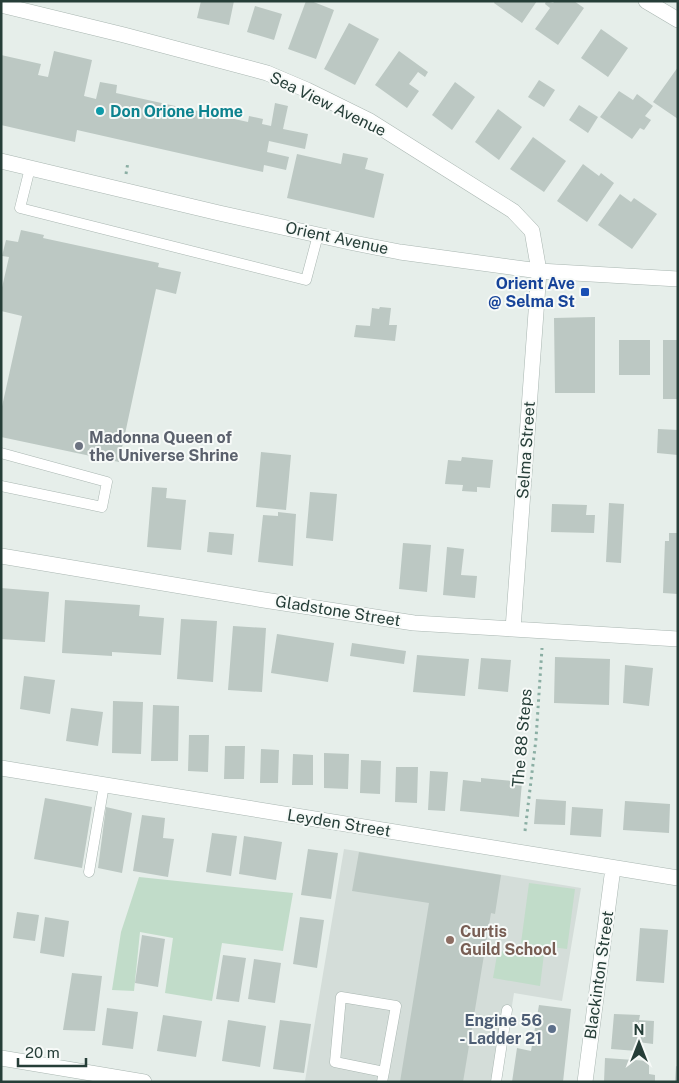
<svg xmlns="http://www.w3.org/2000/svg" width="679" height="1083" font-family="'Public Sans',sans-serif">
  <rect width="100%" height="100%" fill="#e6eeea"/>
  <path fill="#d4ddd9" d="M344 849 581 888 562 1001 514 993 500 1082 305 1081Z"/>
  <path fill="#c1dcc9" d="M139 877 293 893 283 951 222 943 212 1001 165 993 173 938 140 932 134 991 112 990 121 932Z
    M529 883 575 889 567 949 521 943Z
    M506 949 544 954 540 986 493 978 497 955Z"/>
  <path fill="#bcc8c3" d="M201 1H234L229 25 197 18Z
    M306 1H311L334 10 316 59 288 49Z
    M495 1H537L522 23 494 3Z
    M546 1 553 3 555 1H574L584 8 558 45 535 29 550 8 545 4Z
    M255 6 282 14 274 40 247 32Z
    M349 23 379 39 355 85 324 69Z
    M601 29 628 48 608 77 581 58Z
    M54 51 92 60 84 96 96 99 100 82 117 85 116 93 248 122 249 116 263 119 262 124 271 126 275 103 288 106 283 129 308 134 305 149 269 141 267 152 289 157 286 170 264 165 263 172 77 130 75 142 1 125V55L41 64 38 75 48 77Z
    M399 51 428 72 425 77 418 72 409 84 419 91 407 108 375 85Z
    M678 67V119L653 102Z
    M539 80 555 90 544 107 528 97Z
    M455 82 475 97 452 130 432 115Z
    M619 91 633 100 637 94 653 106 645 116 651 120 644 130 640 128 632 139 600 117Z
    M579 105 598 117 588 133 569 120Z
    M498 109 522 127 499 160 475 142Z
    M533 137 566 161 544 192 510 169Z
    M343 153 368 158 365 169 384 174 374 218 287 198 297 154 341 164Z
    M583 164 599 176 601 173 614 183 587 222 557 201Z
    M620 194 631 202 634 198 657 214 632 249 598 225Z
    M21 230 44 235 43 238 159 263 158 267 181 272 176 294 156 289 119 462 1 437V411L22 316 1 311V292L9 257 2 256 6 240 18 242Z
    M380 307 391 308 389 325H397L395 341 354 337 356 325 370 326 372 308 379 309Z
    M595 317V393H555L554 318Z
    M619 340H650V375H619Z
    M663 340H678V399H663Z
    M658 429 678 430V455L657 453Z
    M261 452 291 455 286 510 256 507Z
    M462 457 493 460 490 488 477 487V492L462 491 463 485 445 484 448 460 461 461Z
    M152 487 167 488 166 498 186 500 181 550 147 547Z
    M310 492 337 494 333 541 306 538Z
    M609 503 624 504 621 563 606 562Z
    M552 504 587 505 586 515H595L594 533 551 532Z
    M278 512 296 514 293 566 258 562 263 515 278 516Z
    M209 532 234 534 232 555 207 552Z
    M669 533H678V594L663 593 665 541H669Z
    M403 543 431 545 427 592 399 589Z
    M447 547 464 549 461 575 477 576 475 598 443 595Z
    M1 588 49 592 45 642 1 639Z
    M65 600 140 605 139 616 164 618 161 655 112 652V656L62 653Z
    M181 619 217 621 213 682 177 679Z
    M233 626 266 628 262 692 228 690Z
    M277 634 334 643 328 682 271 673Z
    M352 643 406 651 404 664 350 656Z
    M417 655 469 659 465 696 413 692Z
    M555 657 610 659 609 705 554 703Z
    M481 658 511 660 508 692 478 689Z
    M625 665 653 668 649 706 623 703Z
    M24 676 55 680 50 714 20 709Z
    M113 701 143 702 141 754 112 753Z
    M153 705 179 706 178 761H151Z
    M71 708 103 712 98 746 66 741Z
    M189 735H209L208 772 188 771Z
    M225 746H245L244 779H224Z
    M261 749 279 750 278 783H260Z
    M324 753 349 754 348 789 324 788Z
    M293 754 313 755V785H292Z
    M361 760 381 761 380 794 360 793Z
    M396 767H418L417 803 395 802Z
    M430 771 448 772 445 811 428 810Z
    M481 778 522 782 519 817 460 811 463 780 481 782Z
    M45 798 92 807 82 868 34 859Z
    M536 799 566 801 565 825 534 824Z
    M625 801 670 804 669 833 623 830Z
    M106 807 132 813 122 873 98 868Z
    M572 807 603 809 601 837 570 835Z
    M142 815 165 818 163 838 174 839 168 877 133 871Z
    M212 833 237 836 231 876 206 872Z
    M244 836 282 842 276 880 239 874Z
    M308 849 338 853 331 899 301 895Z
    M359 852 501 875 495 914 491 913 463 1082H400L429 903 352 891Z
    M17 912 39 915 35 941 13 938Z
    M45 917 69 921 64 957 40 953Z
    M300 917 324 920 317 968 293 964Z
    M640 928 668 930 664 983 636 981Z
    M142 935 165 939 158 987 135 983Z
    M223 955 246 958 239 1002 216 999Z
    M254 959 281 963 275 1003 248 999Z
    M72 973 102 976 95 1031 63 1030Z
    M539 1005 571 1009 563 1082H512L517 1048 531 1051Z
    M107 1008 138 1012 133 1049 102 1045Z
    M614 1014 640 1015 639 1020 654 1021 653 1044 638 1042 637 1051 611 1049Z
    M163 1015 202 1021 196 1057 157 1051Z
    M228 1020 266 1026 260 1067 222 1061Z
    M280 1020 311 1024 304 1073 273 1069Z
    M605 1058 649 1061V1074L655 1075V1082H604Z
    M676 1066 678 1067V1082H675Z"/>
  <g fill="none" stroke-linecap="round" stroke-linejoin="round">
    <g stroke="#a9b6b1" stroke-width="11">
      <path id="service" d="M30 168 20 208 306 280 318 235
        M1 453 107 482 102 507 1 486
        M89 872 104 785
        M382 1082 384 1072 396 1006 341 997 335 1062 384 1072
        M496 1082 507 1010"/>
    </g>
    <g stroke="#a9b6b1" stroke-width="16">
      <path id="minor" d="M646 1 678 20
        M1 5 124 35 267 73 307 90 370 121 513 211 532 231 539 271 513 629
        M1 161 219 213 354 243 400 252 539 271 678 279
        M1 556 264 600 414 623 678 639
        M1 768 678 878
        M1 1058 144 1082
        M585 1082 613 868"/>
    </g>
    <path stroke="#8aaea3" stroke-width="3" stroke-dasharray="2.5 4" stroke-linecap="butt" d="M126 174 128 162
      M525 831 536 739 542 648"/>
    <use href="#service" stroke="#fff" stroke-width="10"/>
    <use href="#minor" stroke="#fff" stroke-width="15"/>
  </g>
  <circle fill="#0f9aa8" stroke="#f7faf8" stroke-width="2" cx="100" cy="111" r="5"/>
  <rect fill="#1a4fb4" stroke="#f7faf8" stroke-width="2" x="580" y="287" width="10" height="10" rx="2.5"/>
  <circle fill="#6b7280" stroke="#f7faf8" stroke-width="2" cx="79" cy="446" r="5"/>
  <circle fill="#8d6e63" stroke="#f7faf8" stroke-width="2" cx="450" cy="940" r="5"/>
  <circle fill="#5c6f8a" stroke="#f7faf8" stroke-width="2" cx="552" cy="1029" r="5"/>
  <g text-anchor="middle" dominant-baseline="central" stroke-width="4" stroke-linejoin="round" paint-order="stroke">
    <g font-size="16" fill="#263e38" stroke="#f7faf8">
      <text transform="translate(328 104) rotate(26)">Sea View Avenue</text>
      <text transform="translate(337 238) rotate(12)">Orient Avenue</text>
      <text transform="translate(526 450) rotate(-86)">Selma Street</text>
      <text transform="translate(338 611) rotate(9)">Gladstone Street</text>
      <text transform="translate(522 738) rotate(-85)">The 88 Steps</text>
      <text transform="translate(339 823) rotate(9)">Leyden Street</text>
      <text transform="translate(599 975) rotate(-82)">Blackinton Street</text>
    </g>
    <g font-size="16" font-weight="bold" fill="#0d838f" stroke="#f7faf8" text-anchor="start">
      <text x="110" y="111">Don Orione Home</text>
    </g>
    <g font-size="16" font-weight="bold" fill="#164399" stroke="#f7faf8" text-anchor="end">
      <text x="575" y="283">Orient Ave<tspan x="575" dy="18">@ Selma St</tspan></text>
    </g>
    <g font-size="16" font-weight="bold" fill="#5b616d" stroke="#f7faf8" text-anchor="start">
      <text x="89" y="437">Madonna Queen of<tspan x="89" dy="18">the Universe Shrine</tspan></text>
    </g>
    <g font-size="16" font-weight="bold" fill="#785e54" stroke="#f7faf8" text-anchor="start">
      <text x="460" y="931">Curtis<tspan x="460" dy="18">Guild School</tspan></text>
    </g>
    <g font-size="16" font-weight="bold" fill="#4e5e75" stroke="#f7faf8" text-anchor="end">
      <text x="542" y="1020">Engine 56<tspan x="542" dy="18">- Ladder 21</tspan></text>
    </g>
  </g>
  <rect width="679" height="1083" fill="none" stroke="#263e38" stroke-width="5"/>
  <g transform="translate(639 1043)" stroke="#f7faf8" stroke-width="4" paint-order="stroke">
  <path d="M0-4L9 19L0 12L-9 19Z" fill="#263e38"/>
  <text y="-8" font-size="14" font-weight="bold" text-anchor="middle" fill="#263e38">N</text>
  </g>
  <path d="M18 1058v8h68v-8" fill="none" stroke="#263e38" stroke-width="2.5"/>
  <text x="25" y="1058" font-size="15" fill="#263e38" stroke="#f7faf8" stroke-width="4" paint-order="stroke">20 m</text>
</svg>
